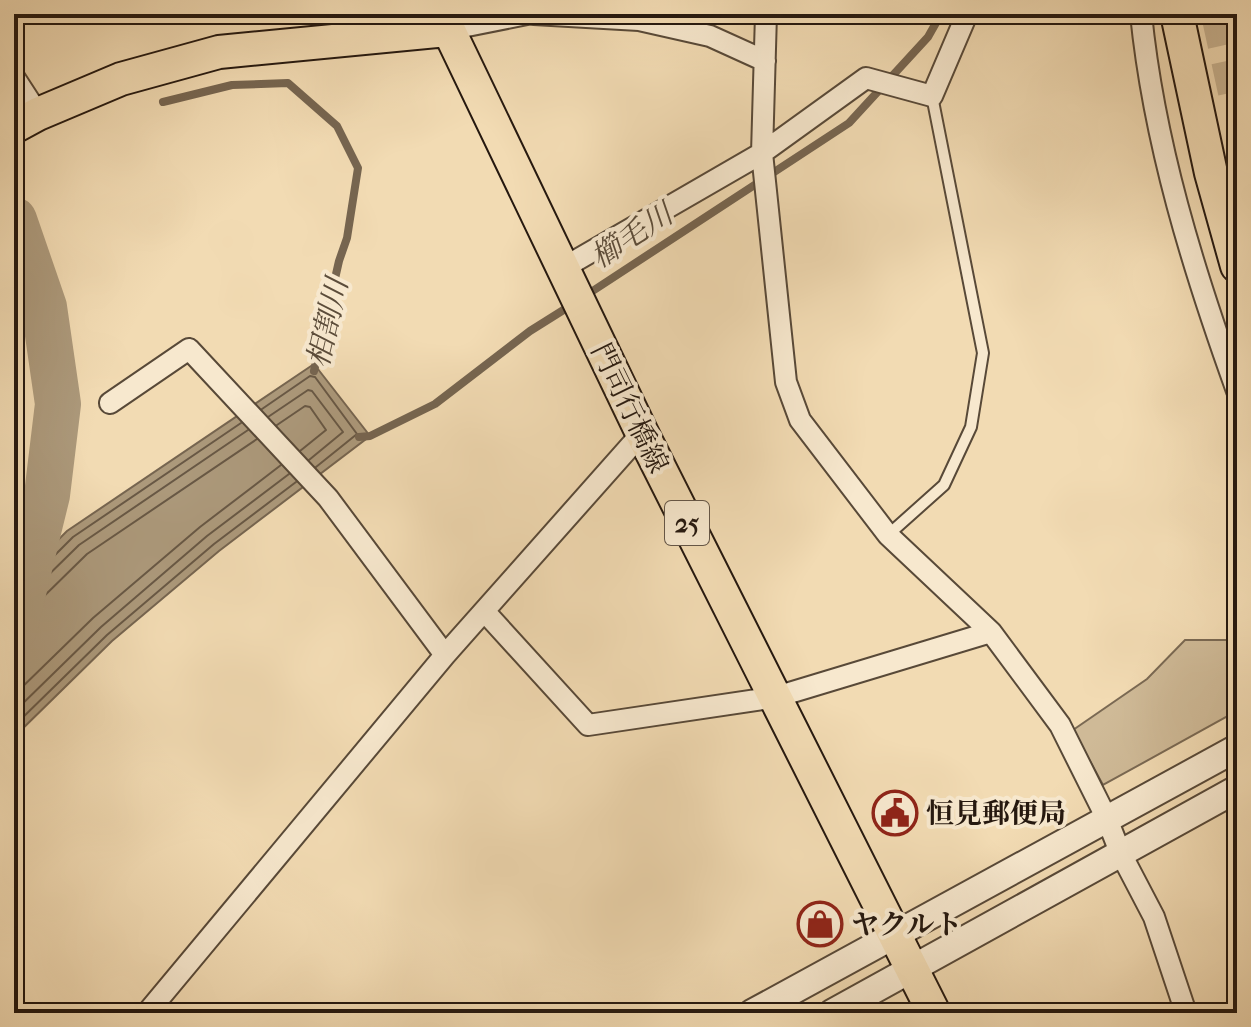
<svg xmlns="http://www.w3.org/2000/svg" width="1251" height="1027" font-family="'IM FELL French Canon','Noto Serif JP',serif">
  <rect width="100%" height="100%" fill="#f2dbb3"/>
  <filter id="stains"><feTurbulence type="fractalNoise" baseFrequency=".0025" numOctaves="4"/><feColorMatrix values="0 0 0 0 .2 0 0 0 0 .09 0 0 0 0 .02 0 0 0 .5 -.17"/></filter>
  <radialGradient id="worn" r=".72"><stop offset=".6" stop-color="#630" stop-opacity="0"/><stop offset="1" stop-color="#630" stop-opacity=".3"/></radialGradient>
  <path fill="#cfba97" stroke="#7a6953" stroke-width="2" d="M1185 640H1237V711L1103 785 1073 730 1147 679Z"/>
  <path fill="#ac997b" stroke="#766550" stroke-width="2" d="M314 364 370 436 219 551 112 641 14 737V584L67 531Z"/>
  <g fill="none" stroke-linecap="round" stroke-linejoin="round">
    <path stroke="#685845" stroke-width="2" d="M262 409 310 376 315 377 357 434 316 467
      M268 417 308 390 312 391 343 432 309 460
      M277 425 305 406 310 407 326 430 300 451
      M14 589 23 587 73 537 241 423
      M14 599 29 594 79 545 248 430
      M14 611 35 605 87 554 257 439
      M14 695 93 618 200 527 281 465
      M14 712 101 627 207 536 289 474
      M14 726 107 635 214 544 296 482"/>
    <path stroke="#766550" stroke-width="8" d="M163 102 232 85 288 83 337 126 358 168 347 238 339 261 314 371
      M585 296 849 123 928 37 941 14
      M359 437 370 436 435 404 530 331 573 304"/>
    <path stroke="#ac997b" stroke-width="46" d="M14 220 44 307 58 404 47 495 14 629"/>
    <path stroke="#c9b492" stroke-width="32" stroke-dasharray="32 16" stroke-linecap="butt" d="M1217 14 1237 106"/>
    <g stroke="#584938" stroke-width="14">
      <path id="service" d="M888 535 944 485 971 427 983 353 932 96"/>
    </g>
    <g stroke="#584938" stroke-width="24">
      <path id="minor" d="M534 14 639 20 710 36 765 61
        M766 14 762 153 786 382 800 420 888 535 991 632 1060 725 1107 819 1120 852 1154 917 1186 1013
        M1141 14C1154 143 1193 269 1237 391
        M447 30 527 14
        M14 77 38 114
        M563 268 762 153 866 78 932 96 967 14
        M110 403 189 349 328 498 445 655
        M485 612 588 725 776 697 991 632
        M147 1013 445 655 642 433"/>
    </g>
    <g stroke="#584938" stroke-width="30">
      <path id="tertiary" d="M752 1013 1237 748
        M832 1013 1237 789"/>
    </g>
    <g stroke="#25180f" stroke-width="36">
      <path id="primary" d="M441 14 642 433 934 1013
        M1177 14 1211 173 1237 266
        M14 127 38 114 121 79 219 52 447 30"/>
    </g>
    <use href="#service" stroke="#f7e8ce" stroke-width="10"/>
    <use href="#minor" stroke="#f7e8ce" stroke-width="20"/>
    <use href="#tertiary" stroke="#f7e8ce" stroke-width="26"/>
    <use href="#primary" stroke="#f2dbb3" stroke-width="32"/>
  </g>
  <defs>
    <g id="civic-ring" transform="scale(2.3)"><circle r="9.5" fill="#f7e8ce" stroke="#8f2418" stroke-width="1.5"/><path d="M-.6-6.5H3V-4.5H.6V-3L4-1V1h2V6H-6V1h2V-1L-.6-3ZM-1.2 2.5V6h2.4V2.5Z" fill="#8f2418"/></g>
    <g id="shop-ring" transform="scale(2.3)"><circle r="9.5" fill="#f7e8ce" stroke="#8f2418" stroke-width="1.5"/><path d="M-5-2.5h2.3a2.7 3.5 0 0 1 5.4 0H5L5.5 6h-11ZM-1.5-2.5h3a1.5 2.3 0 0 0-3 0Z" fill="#8f2418"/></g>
  </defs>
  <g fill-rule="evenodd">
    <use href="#civic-ring" x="895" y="813"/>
    <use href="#shop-ring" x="820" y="924"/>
  </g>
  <g text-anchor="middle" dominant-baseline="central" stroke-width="8" stroke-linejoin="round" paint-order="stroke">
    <rect fill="#f7e8ce" stroke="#645648" stroke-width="2" x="665" y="501" width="44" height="44" rx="6"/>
    <g font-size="26" font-weight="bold" fill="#25180f">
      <text x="687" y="523">25</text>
    </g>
    <g font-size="28" fill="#25180f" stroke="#f7e8ce">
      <text transform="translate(630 408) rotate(64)">門司行橋線</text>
    </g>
    <g font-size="28" font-weight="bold" fill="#25180f" stroke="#f7e8ce" text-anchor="start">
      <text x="926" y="813">恒見郵便局</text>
      <text x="851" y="924">ヤクルト</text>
    </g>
    <g font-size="30" font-style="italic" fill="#5b4c3a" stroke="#f7e8ce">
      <text transform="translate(632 236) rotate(-33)">櫛毛川</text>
      <text transform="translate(328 323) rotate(-77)">相割川</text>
    </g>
  </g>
  <rect width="1251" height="1027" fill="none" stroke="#f2dbb3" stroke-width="48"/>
  <rect x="16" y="16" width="1219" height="995" fill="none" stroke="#25180f" stroke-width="4"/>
  <rect x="24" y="24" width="1203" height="979" fill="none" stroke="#25180f" stroke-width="2"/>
  <rect width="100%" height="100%" filter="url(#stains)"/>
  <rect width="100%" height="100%" fill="url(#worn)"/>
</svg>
